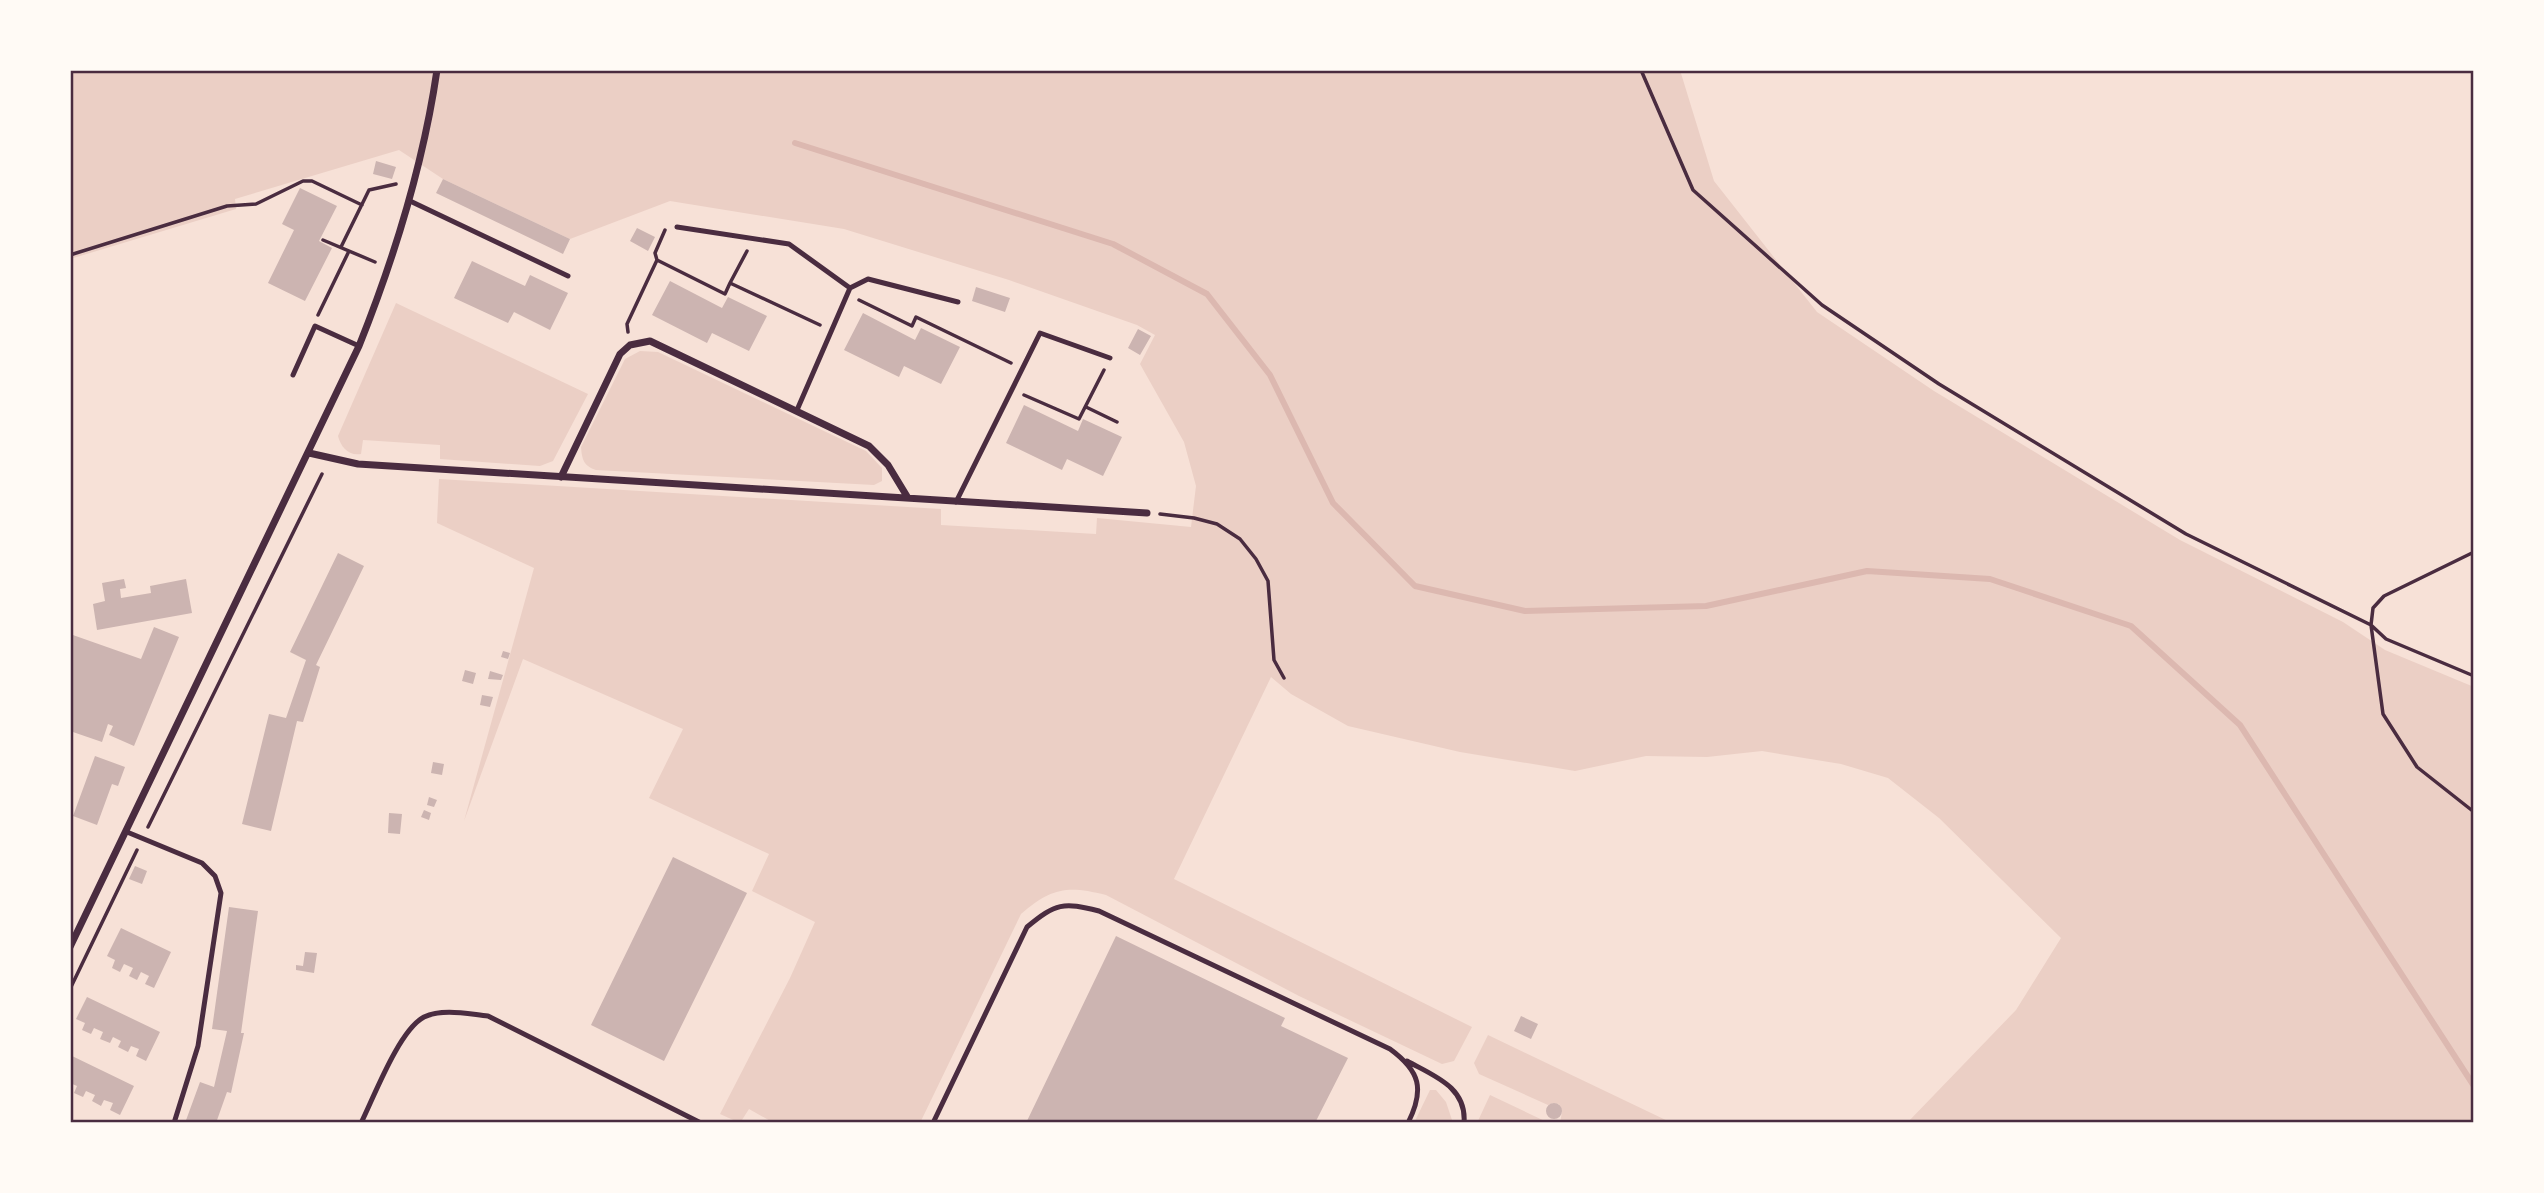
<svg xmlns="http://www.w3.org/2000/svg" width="2544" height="1193" font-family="'Varela Round',sans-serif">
  <rect width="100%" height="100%" fill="#f7e1d7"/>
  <path fill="#ebcfc5" d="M70 70H1680L1714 181 1817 312 1934 391 2180 540 2343 622 2385 650 2474 687V1123H1907L2016 1010 2061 938 1939 818 1888 778 1841 764 1762 751 1707 757 1646 756 1575 771 1460 752 1348 726 1291 694 1271 677 1174 879 1472 1027 1454 1061 1442 1064 1299 996 1106 895C1067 885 1051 888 1021 914L920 1123H774L749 1109 740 1123 720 1114 790 978 815 922 752 891 769 854 649 798 683 729 523 659 464 821 534 568 437 523 439 479 941 509V525L1096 534 1097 518 1191 527 1196 486 1184 442 1140 364 1155 335 1137 325 1009 280 844 229 670 201 570 239 443 179 399 150 235 199 236 209 70 259Z
    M396 303 588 394 553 461 540 466 440 459V445L363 440 361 454C348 456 341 447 338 436Z
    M640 351 658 352 866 451 882 468V481L874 485 596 470C584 466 582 460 581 447L625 359Z
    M1488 1035 1672 1123H1560L1562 1112 1559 1104 1553 1103 1548 1105 1479 1074 1474 1063Z
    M1430 1090H1436L1446 1102 1453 1123H1414Z
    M1490 1095 1549 1123H1477Z"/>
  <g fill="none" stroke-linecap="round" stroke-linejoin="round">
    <path stroke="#dcb8b0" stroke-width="6" d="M795 143 1113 244 1207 294 1270 375 1333 503 1415 586 1525 611 1706 606 1867 571 1990 579 2131 626 2240 725 2474 1086"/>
  </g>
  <path fill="#ccb4b1" d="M376 161 396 167 392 179 373 174Z
    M443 179 570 239 563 254 436 193Z
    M300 188 337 206 319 241 332 248 305 301 268 283 294 230 282 224Z
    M637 228 655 237 648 251 630 241Z
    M472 261 525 286 530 275 568 293 550 330 514 312 508 323 454 298Z
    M670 281 722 308 728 297 767 316 749 351 712 333 707 343 652 315Z
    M976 287 1010 298 1005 312 972 301Z
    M863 313 915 340 921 328 960 347 941 384 904 366 899 377 844 350Z
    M1138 329 1151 336 1140 355 1128 348Z
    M1024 405 1078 431 1083 419 1122 437 1103 476 1067 459 1062 470 1006 443Z
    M338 553 364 566 316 665 320 667 303 722 297 721 271 831 242 824 269 714 286 718 306 660 290 652Z
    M124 579 126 588 120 589 121 598 151 593 150 586 186 579 192 613 97 630 93 604 105 601 102 583Z
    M154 627 179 637 134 746 109 735 113 726 108 724 102 742 70 731V634L141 659Z
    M503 651 510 653 508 659 501 657Z
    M465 670 476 673 473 684 462 681Z
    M490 671 503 675 501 680 488 679Z
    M482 695 493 697 490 707 480 705Z
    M95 756 125 767 118 786 112 784 97 825 73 816Z
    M433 762 444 764 442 775 431 773Z
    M429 797 437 800 434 807 427 805Z
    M424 810 431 813 429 820 421 817Z
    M389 813 402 814 400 834 388 833Z
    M673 857 747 893 664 1061 591 1025Z
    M135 866 147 871 142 884 129 879Z
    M229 907 258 911 241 1033H244L231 1093 227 1092 216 1123H185L200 1082 214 1087 227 1031 212 1029Z
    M121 928 171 952 154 988 145 984 149 976 141 972 137 980 129 976 133 968 124 964 120 972 112 968 115 960 107 956Z
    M1116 936 1285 1018 1281 1026 1348 1058 1315 1123H1026Z
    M305 952 317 953 314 973 296 970V965L303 966Z
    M87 997 160 1032 146 1061 136 1056 139 1049 131 1046 128 1052 118 1047 121 1041 113 1037 110 1043 100 1039 103 1032 94 1028 91 1034 82 1030 85 1023 76 1019Z
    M1521 1016 1538 1024 1531 1039 1514 1031Z
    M70 1055 134 1086 120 1115 110 1110 113 1103 104 1100 101 1106 92 1101 95 1095 86 1091 83 1097 74 1093 77 1086 70 1083Z
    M1546 1111a8 8 0 1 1 16 0a8 8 0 1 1-16 0Z"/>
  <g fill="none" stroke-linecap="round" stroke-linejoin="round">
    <path stroke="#4a2c40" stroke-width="3.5" d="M1641 70 1693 190 1822 305 1939 384 2186 534 2371 625 2386 639 2474 676
      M323 240 375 262
      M341 247 369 190 396 184
      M70 255 227 206 256 204 303 181H312L362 205
      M657 260 655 253 665 230
      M730 283 747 251
      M859 300 912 326 916 317 1011 363
      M318 315 349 251
      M628 332 627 324 657 260 725 294 730 283 820 325
      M1024 395 1079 419 1104 370
      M1086 407 1117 422
      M1160 514 1194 518 1217 524 1240 539 1256 559 1268 581 1274 660 1284 678
      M2474 552 2384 596 2373 608 2371 625 2383 714 2417 767 2474 812
      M148 827 322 474
      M70 989 137 850"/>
    <path stroke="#4a2c40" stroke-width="5" d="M410 201 568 276
      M677 227 789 244 850 288
      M293 375 315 326 359 346
      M797 410 850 288 868 279 958 302
      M956 502 1040 333 1110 358
      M127 832 202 863 215 876 221 893 198 1046 174 1123
      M1407 1061C1434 1076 1467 1087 1464 1123
      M361 1123C374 1097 399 1030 424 1017 443 1008 468 1014 488 1016L701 1123
      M933 1123 1027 927C1056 903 1063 902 1099 911L1390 1049C1420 1071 1425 1089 1408 1123"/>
    <path stroke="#4a2c40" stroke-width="7" d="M309 453 358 464 1147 513
      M561 477 620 354 630 345 650 341 869 446 888 465 908 498
      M70 947 359 346C395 256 423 166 437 70"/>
  </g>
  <rect width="2544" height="1193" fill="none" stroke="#fffaf5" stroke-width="144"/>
  <rect x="72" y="72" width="2400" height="1049" fill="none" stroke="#4a2c40" stroke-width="2.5"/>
</svg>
